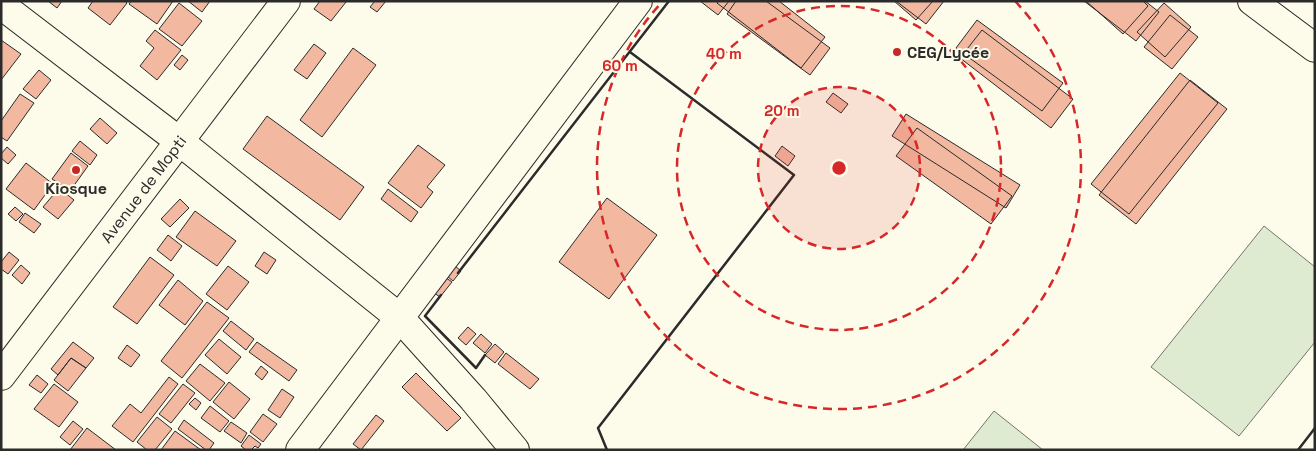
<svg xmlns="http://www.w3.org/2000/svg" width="1316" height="451" font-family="'Space Grotesk',sans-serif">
  <rect width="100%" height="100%" fill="#fdfbea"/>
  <path fill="#deebd1" stroke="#74746e" d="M1264 226 1315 267V342L1239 436 1151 367Z
    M994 411 1043 450H963Z"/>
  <path fill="#f2b8a0" stroke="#2b2b2b" d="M48 1H62L57 8Z
    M93 1H125L127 3 110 25 88 8Z
    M131 1H173L157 24 129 4Z
    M188 1H210L202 12Z
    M320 1H346V2L331 21 314 9Z
    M375 1H386L377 12 370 7Z
    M700 1H729L718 15Z
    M718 1H779L825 37 801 68 717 3Z
    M736 1H766L830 48 810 75 727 14Z
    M894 1H933L916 20Z
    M896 1H944L926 24Z
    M1084 1H1145L1159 12 1136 41Z
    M1086 1H1143L1148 6 1123 34Z
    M179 3 202 21 182 46 159 29Z
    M1164 3 1191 27 1165 57 1137 32Z
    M1170 15 1198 37 1172 69 1144 47Z
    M977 20 1063 83 1042 111 956 48Z
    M155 30 181 50 157 80 140 66 154 48 146 41Z
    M982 30 1073 99 1051 128 960 58Z
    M1 40 21 54 1 80Z
    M314 44 326 53 307 79 294 70Z
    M353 48 376 65 322 137 300 120Z
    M182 55 188 60 180 70 174 65Z
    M39 70 51 80 36 99 23 89Z
    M1180 73 1218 103 1129 214 1091 184Z
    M1190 80 1227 109 1136 224 1099 195Z
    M833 93 848 104 841 113 826 102Z
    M20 94 34 103 7 141 1 137V121Z
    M906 114 1020 185 1006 208 892 136Z
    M267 116 364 187 340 220 243 149Z
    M100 118 117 133 107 144 90 129Z
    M917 128 1012 196 991 224 896 156Z
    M80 141 97 155 90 165 72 151Z
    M418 145 445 165 427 187 433 192 421 208 388 183Z
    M782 146 795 156 788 166 775 156Z
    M7 147 16 155 8 164 1 158V154Z
    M71 153 88 166 70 191 52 179Z
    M26 163 53 184 34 210 6 189Z
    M59 188 74 200 58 219 43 207Z
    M388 189 418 212 411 222 381 199Z
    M607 198 657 235 609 299 559 262Z
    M180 199 189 208 170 227 161 219Z
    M15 207 23 214 16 221 8 214Z
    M195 211 236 241 217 266 176 237Z
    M25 213 41 224 34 233 19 222Z
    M168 235 182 246 171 261 157 250Z
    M9 252 19 260 8 274 1 269V262Z
    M264 252 276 260 267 274 255 266Z
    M150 257 174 275 137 324 113 307Z
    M449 261 461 271 453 281 441 271Z
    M21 265 30 273 22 284 12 275Z
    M228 266 249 282 227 310 206 294Z
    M439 273 452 282 440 297 427 288Z
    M178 280 203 301 185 325 159 305Z
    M207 302 229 318 182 378 161 361Z
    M231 321 254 339 246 350 223 331Z
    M468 327 476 334 466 345 458 338Z
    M481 334 492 344 485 353 473 343Z
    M219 339 241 357 227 374 205 355Z
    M73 342 94 358 86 368 71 358 58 375 51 369Z
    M257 342 297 370 289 381 249 352Z
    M495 344 504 352 495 363 485 355Z
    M127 345 140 355 131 367 118 358Z
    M506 353 539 379 530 389 498 364Z
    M71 358 86 368 68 391 54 380Z
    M200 364 225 383 210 401 186 381Z
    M261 366 268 372 262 380 255 374Z
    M416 373 461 418 447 431 402 387Z
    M37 375 48 384 41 393 29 385Z
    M169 377 178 384 133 442 112 426 130 404 141 413Z
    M229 382 250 399 234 419 213 402Z
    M54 384 78 402 59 427 34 409Z
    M183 384 195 393 171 423 159 414Z
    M282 389 294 397 280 418 268 410Z
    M195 398 201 403 196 410 189 404Z
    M210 406 229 421 220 432 201 418Z
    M263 414 277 424 263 442 250 432Z
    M376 415 384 421 361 450 353 444Z
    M157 417 172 429 155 450H147L137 442Z
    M184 420 214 443 209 450H206L178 429Z
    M73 421 83 429 70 445 60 437Z
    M231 422 247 433 241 443 224 431Z
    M87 428 116 450H70Z
    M175 431 201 450H161Z
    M249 435 261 444 258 448 255 446 251 450H246L241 446Z"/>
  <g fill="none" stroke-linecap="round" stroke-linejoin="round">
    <g stroke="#2b2b2b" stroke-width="30">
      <g id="minor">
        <path d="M1252 1 1315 48"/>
        <path d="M1 5 179 141 400 318 473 399 515 450"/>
        <path id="s1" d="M1 376 286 1"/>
        <path d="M300 450 638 1"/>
      </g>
    </g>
    <use href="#minor" stroke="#fdfbea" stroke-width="28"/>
    <path stroke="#2b2b2b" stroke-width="2.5" d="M458 273 669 1
      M441 295 425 316 476 368 485 355
      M607 450 598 428 794 175 630 52
      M1298 450 1315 428"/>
  </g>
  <circle cx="839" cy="168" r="81" fill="#d62828" fill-opacity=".12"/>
  <g fill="none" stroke="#d62828" stroke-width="2.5" stroke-dasharray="9 6">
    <circle cx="839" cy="168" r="81"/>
    <circle cx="839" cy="168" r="162"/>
    <path d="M1015 1A242 242 0 1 1 663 1"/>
  </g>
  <g fill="#c62828" stroke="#fdfbea" stroke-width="2">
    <circle cx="897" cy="52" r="5"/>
    <circle cx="76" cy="170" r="5"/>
  </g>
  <g text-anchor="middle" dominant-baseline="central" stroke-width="4" stroke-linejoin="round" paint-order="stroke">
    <g font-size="16" font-weight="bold" fill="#2b2b2b" stroke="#fdfbea" text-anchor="start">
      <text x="907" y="52">CEG/Lycée</text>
      <text x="76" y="188" text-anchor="middle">Kiosque</text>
    </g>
    <g font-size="16" fill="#2b2b2b" stroke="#fdfbea">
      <text stroke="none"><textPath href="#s1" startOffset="235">Avenue de Mopti</textPath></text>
    </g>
  </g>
  <circle cx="839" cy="168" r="8" fill="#d62828" stroke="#fdfbea" stroke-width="2.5"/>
  <g font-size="15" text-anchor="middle" font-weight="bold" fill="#d62828" stroke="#fdfbea" stroke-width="4" stroke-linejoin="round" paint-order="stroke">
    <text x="724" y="59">40 m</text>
    <text x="620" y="71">60 m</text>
    <text x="782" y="116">20 m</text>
  </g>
  <rect width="1316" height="451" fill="none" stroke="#2b2b2b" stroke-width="5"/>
</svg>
